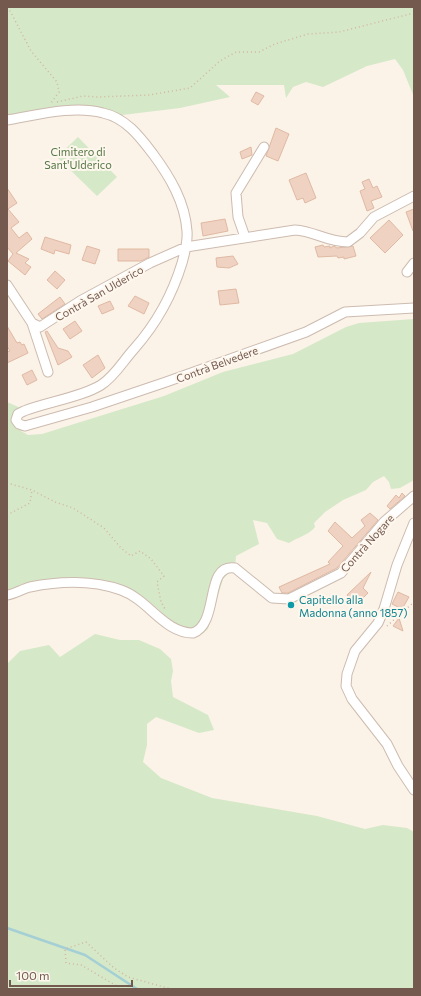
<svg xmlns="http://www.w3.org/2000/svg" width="421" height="996" font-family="Commissioner,sans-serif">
  <rect width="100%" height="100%" fill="#fbf3e8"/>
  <path fill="#d5e8c7" d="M7 7H414V97L403 70 395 59 367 66 323 87 306 82 293 87 286 98 284 85H216L230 97 180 108 114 116 80 110 7 118Z
    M78 137 117 177 97 196 57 157Z
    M414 319V480L400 488 391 489 389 482 384 476 373 482 366 490 343 500 325 512 314 523 315 527C309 535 298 537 289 543L277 539 267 523 253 520 259 544 236 556 235 567 223 579 208 629 202 634 197 635 180 630 157 608 143 597 88 581 7 590V402L23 409 18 422 21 431 28 435 42 434 164 396 223 372 293 354 346 327 359 323Z
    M95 634 120 640H139L160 649 171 659 173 671 171 681 173 697 208 715 214 730 199 733 156 717 147 724V745L143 762 161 778 212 798 317 816 365 829 383 825 407 828 414 832V989H7V664L20 651 49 645 60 657Z"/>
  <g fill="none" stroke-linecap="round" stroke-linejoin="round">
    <path stroke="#a4cfd5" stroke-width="2.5" d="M7 928 85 955 137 989"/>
  </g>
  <path fill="#efd2c1" stroke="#e0b9a3" d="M256 92 264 96 258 105 251 101Z
    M276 128 289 134 278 161 266 156Z
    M251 147 252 155 242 159 240 152Z
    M306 173 316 198 305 203 303 198 297 200 289 180Z
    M369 179 373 188 377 186 382 197 371 201 374 208 367 211 360 191 365 189 362 182Z
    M7 188 17 203 8 209 19 222 11 228 19 238 27 232 32 239 16 253 29 259 25 263 31 267 25 275 8 261 13 254 7 247Z
    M414 209V231H413L406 212Z
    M225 219 228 231 203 236 201 223Z
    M389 220 403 235 385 253 370 238Z
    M45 237 71 245 69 254 55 250 54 254 41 249Z
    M323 245 324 247 330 246V248L334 246 337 248 353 246 356 256 344 259V257L338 258 337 256 318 257 315 247Z
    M87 246 100 250 95 264 82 260Z
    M118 249H149V257L141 261H118Z
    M233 256 238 264 229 268 217 267 216 258Z
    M55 271 65 280 57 289 47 280Z
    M236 289 239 303 220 305 218 291Z
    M135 296 149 303 144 314 128 306Z
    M60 297 65 304 42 319 38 314Z
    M110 301 114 309 102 314 98 306Z
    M75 321 82 331 70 339 63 329Z
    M7 326 17 343 20 342 22 345 24 344 28 353 7 363V352L10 351 7 346Z
    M47 331 58 348 68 351 72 357 58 365 45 332Z
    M98 355 105 368 92 378 83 365Z
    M32 370 37 380 27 385 22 375Z
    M402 493 405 496 390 509 387 506 396 495 399 498Z
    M370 513 378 520 337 568 288 593H282L279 587 330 564 328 562 343 546 328 531 335 522 352 538 365 526 361 520Z
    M371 572 363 588 368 593 356 605 347 595Z
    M398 592 409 597 402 609 392 604Z
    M399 618 403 631 393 626Z"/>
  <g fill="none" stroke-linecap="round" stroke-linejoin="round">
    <g stroke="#cdbbaf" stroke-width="11">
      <path id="minor" d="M7 120C37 115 73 105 103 113 126 118 140 137 153 154 170 177 185 202 187 231 188 242 185 252 182 263 172 296 157 323 134 349 123 361 115 376 101 385 82 397 47 402 24 411L18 414 16 420 19 424 25 426 92 407 166 382 306 332 345 312 414 308
        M245 237 238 217 236 193 264 147
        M407 272 414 263
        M7 285 32 323 40 327 80 301 150 263 186 247 295 230C314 231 327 242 348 242L360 233 374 217 414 196
        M32 323 48 372
        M414 523 397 565 384 609 378 623 355 651 347 674 346 686 352 699 387 744 398 766 414 790
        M7 595C15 594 22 589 30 587 59 581 93 580 121 590 149 600 164 633 193 633 220 623 204 563 235 568L272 598 289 599 341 573 384 522 414 496"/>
    </g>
    <path stroke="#d4b6a4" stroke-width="1.5" stroke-dasharray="1 3" stroke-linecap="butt" d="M8 7 31 51 57 82 59 92 51 103
      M57 102 83 96 98 97 149 95 190 88 220 61 236 52H259L275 44 308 34 339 32 414 13
      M7 483 32 490 55 502 73 508 104 528 121 548 131 556 140 551 151 559 164 576 157 582 161 602 165 609 164 610
      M7 515 30 503 32 490
      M387 626 414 602
      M118 989 117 986 81 965 66 963 65 949 86 942 114 968 128 977 171 989"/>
    <use href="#minor" stroke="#fff" stroke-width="9"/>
  </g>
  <circle fill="#0f9aa8" stroke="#fef7ee" stroke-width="1.5" cx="291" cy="605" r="4"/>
  <g text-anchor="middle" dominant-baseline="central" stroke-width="4" stroke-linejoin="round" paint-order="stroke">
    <g font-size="11" fill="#567846" stroke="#fef7ee">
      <text x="78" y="151">Cimitero di<tspan x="78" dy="13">Sant'Ulderico</tspan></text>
    </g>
    <g font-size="11" fill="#745a4e" stroke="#fef7ee">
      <text transform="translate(99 293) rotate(-30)">Contrà San Ulderico</text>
      <text transform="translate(217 364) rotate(-20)">Contrà Belvedere</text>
      <text transform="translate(367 543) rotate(-48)">Contrà Nogare</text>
    </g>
    <g font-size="11" fill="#0d838f" stroke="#fef7ee" text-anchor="start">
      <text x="299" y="599">Capitello alla<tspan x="299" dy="13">Madonna (anno 1857)</tspan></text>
    </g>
  </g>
  <rect width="421" height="996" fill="none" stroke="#745a4e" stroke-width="16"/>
  <path d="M10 980v6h122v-6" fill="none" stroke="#745a4e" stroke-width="2"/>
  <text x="16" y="980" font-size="12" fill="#745a4e" stroke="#fef7ee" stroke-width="3" paint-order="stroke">100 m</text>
</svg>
